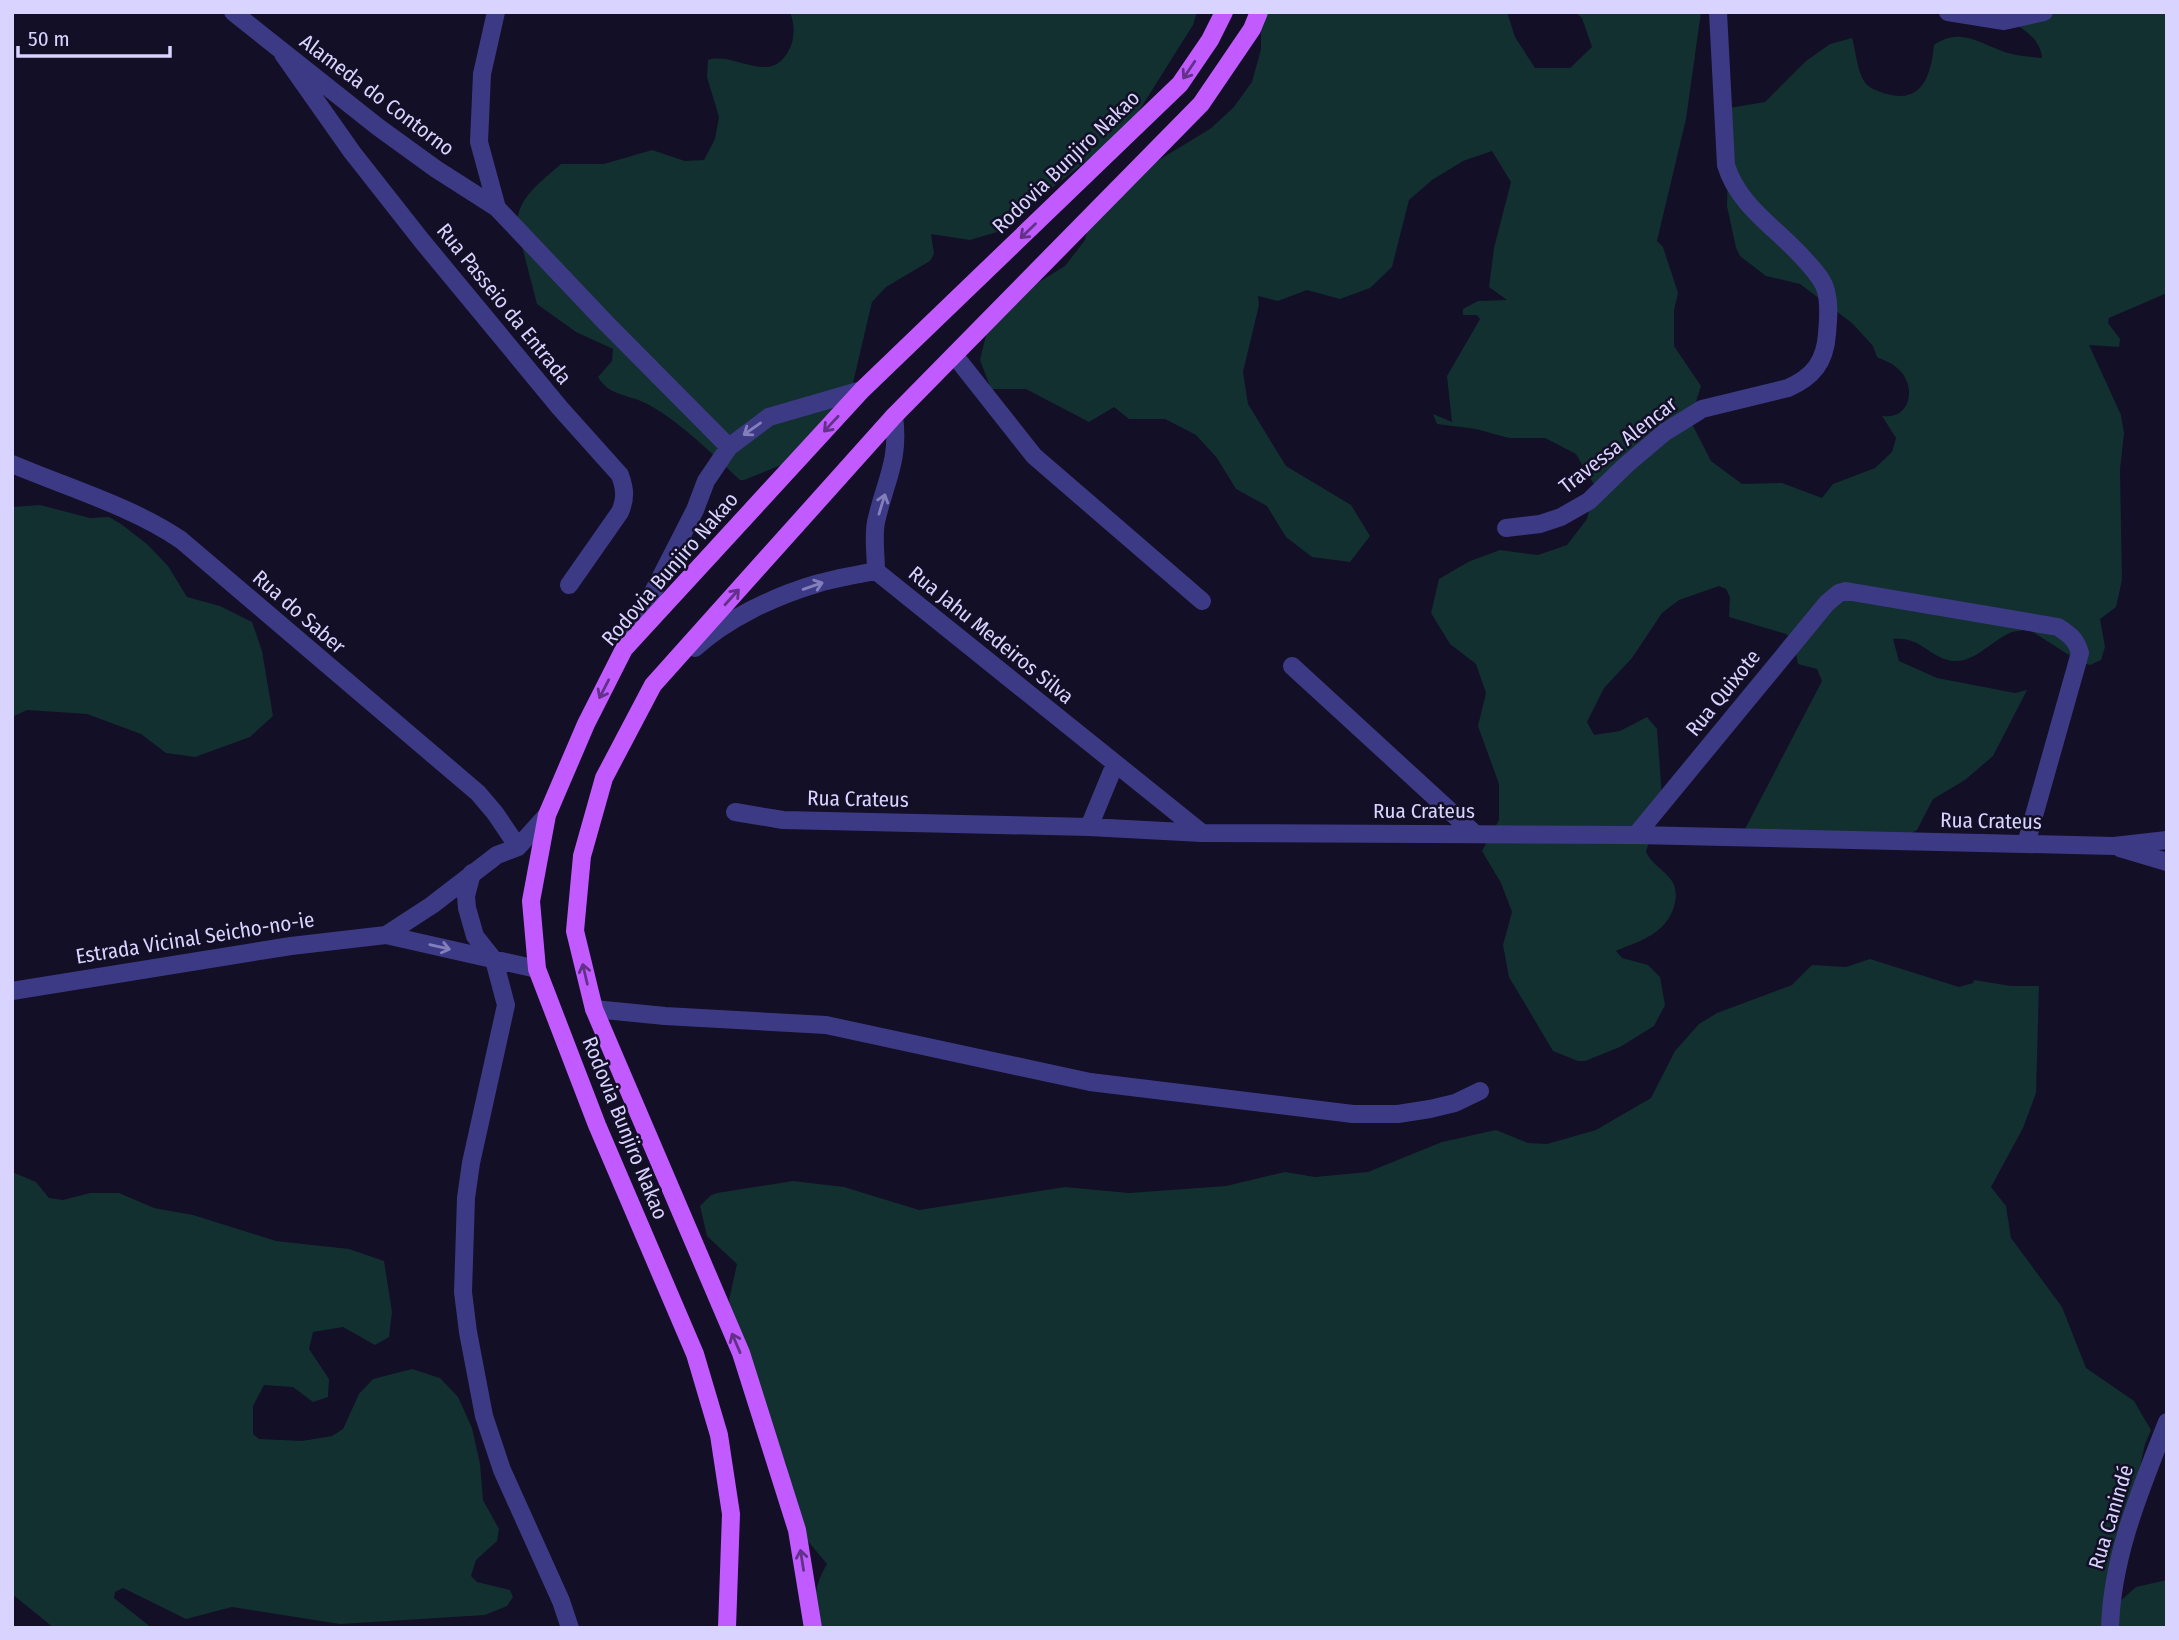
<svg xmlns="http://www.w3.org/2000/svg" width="2179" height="1640" font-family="'Fira Sans Condensed',sans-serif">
  <rect width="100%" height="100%" fill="#130f26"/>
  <path fill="#12302f" d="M790 12H1197L1193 25 1137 114 1110 142 997 232 970 240 931 234 934 254 930 261 886 287 872 302 845 417 831 437 811 453 744 480H740C713 455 676 417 643 402 624 394 609 395 598 377L612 361 613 349 576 332 537 304 517 227C516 198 541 182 561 164H604L652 150 685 161 704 160 715 139 719 117 707 77 708 60C735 51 770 87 789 50 795 39 795 25 790 12Z
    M1261 12H1507L1515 37 1535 68H1570L1592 47 1582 18 1575 12H1701L1686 119 1657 241 1663 247 1678 293 1674 310V346L1701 386 1690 420 1711 461 1742 484 1782 483 1822 498 1833 484 1875 468 1892 452 1896 438 1882 416C1912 420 1917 384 1897 368 1892 363 1883 360 1877 357L1873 346 1852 323 1800 284 1766 276 1740 256 1736 248 1727 206 1729 108 1765 102 1806 61 1830 44 1852 38C1856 51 1857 70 1864 81 1868 88 1879 92 1887 94 1923 104 1931 74 1934 45 1962 26 1981 45 2008 53 2019 56 2031 57 2042 58 2040 33 2011 22 1990 12H2167V293L2109 318 2108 323 2120 339 2119 347 2089 345 2121 415 2124 433 2120 470 2122 580 2116 607 2100 619 2105 647 2101 660 2090 665 2080 662 2028 629C2023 630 2017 631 2012 632 1993 639 1975 663 1953 661 1929 658 1921 636 1893 639L1899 661 1937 678 2015 693 2027 690 1993 756 1965 780 1933 799 1917 830 1898 842 1744 831 1822 681 1817 669 1798 664 1794 643 1786 634 1729 617 1730 597 1726 589 1719 586 1679 600 1662 613 1632 658 1604 688 1587 722 1594 735 1620 731 1647 717 1657 729 1662 797 1646 852C1652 865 1665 870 1672 881 1682 897 1671 921 1657 931 1646 940 1629 945 1616 951L1622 958 1648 965 1660 977 1665 1005 1654 1026 1620 1047 1585 1061H1578L1553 1051 1509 977 1503 945 1512 912 1501 883 1482 851 1499 820V784L1478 726 1486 693 1476 664 1450 644 1431 613 1439 579 1470 561 1500 550 1538 555 1567 545 1587 519 1595 486 1576 454 1545 438H1509L1476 429 1437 424 1433 414 1452 422 1447 376 1480 319 1477 315H1463V309L1478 301 1507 300 1489 287 1494 248 1511 182 1492 151 1463 161 1432 180 1409 200 1392 267 1370 288 1340 299 1307 290 1278 301 1258 296 1259 305 1243 372 1248 404 1286 466 1351 505 1370 536 1350 562 1312 557 1286 537 1267 506 1236 489 1217 458 1196 435 1165 419H1129L1114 407 1089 422 1026 389H991L980 360 988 327 1034 285 1065 266 1085 240 1093 206 1116 186 1210 129 1233 108 1252 82 1261 49Z
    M40 505 90 518 109 517 121 524 147 544 168 566 187 597 220 606 252 622 262 651 273 716 250 737 195 757 166 753 141 734 87 714 27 710 12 717V507Z
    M1870 959 1959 987 1973 983 1974 980 2011 986H2039L2036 1093 2023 1128 1991 1187 2006 1206 2011 1238 2062 1307 2086 1368 2134 1401 2151 1430 2145 1444 2133 1498 2109 1611 2136 1587 2167 1580V1628H821C813 1601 813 1588 827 1564L807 1540 796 1514 786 1464 735 1331 729 1300 737 1264 707 1236 700 1206 711 1195 717 1193 793 1181 844 1187 919 1210 1065 1187 1129 1193 1226 1186 1285 1172 1315 1177 1368 1172 1442 1142 1496 1130 1528 1143 1547 1144 1596 1130 1651 1098 1675 1051 1699 1024 1717 1013 1792 985 1812 965 1846 967Z
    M12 1172 36 1182 49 1198 63 1200 90 1193H119L154 1208 193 1215 276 1241 349 1249 384 1261 392 1312 389 1337 375 1345 343 1327 313 1332 309 1349 329 1379 328 1397 313 1402 293 1387 264 1385 253 1406V1434L259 1439 302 1441 332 1436 343 1429 359 1394 373 1379 412 1369 440 1378 458 1397 472 1428 480 1464 483 1500 499 1529 497 1541 476 1560 471 1576 477 1582 510 1590 513 1597 507 1606 485 1615 340 1624 232 1607 186 1619 123 1588 115 1592 114 1598 152 1628H54L12 1594Z"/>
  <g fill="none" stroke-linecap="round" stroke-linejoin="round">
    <path stroke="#3d3a85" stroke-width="18" d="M233 12 378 127 436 169 497 208 606 323 729 447
      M496 12 482 74 479 142 497 208
      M1948 12 2004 21 2044 12
      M283 54 352 152 422 241 560 408 620 475C625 489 626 498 620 512L569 585
      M955 356 1034 456 1202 601
      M12 464C66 487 133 507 181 540L478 793 495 813 518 847
      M1506 528 1540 524 1561 517 1589 501 1626 465 1665 432 1702 409 1788 388C1813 377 1825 362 1827 334 1828 320 1830 306 1826 291 1823 279 1813 269 1805 260 1778 229 1738 206 1726 165L1718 12
      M876 571 1202 833
      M876 571C876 556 873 537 876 522 885 481 900 461 894 416
      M629 639 695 510 706 481 729 447 769 417 862 390
      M695 648C726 619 775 596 816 584 835 578 856 575 876 571
      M1292 666 1475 834
      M735 812 783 820 1089 827 1202 833 1636 835 2114 846 2167 840
      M1089 827 1115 764
      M1636 835 1827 603 1839 593 1846 591 2058 627C2070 635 2076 639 2080 653L2026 844
      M2120 848 2167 862
      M472 873 466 896 467 908 475 936 494 960 506 1005 471 1163 466 1198 463 1292 468 1332 484 1416 502 1470 561 1601 570 1628
      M386 935 432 905 497 855 518 847 547 815
      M12 991 291 946 386 935 537 969
      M594 1009 665 1016 826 1025 1090 1082 1353 1114H1398L1430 1109 1455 1103 1480 1091
      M2110 1628C2112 1555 2141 1489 2167 1422"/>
    <path stroke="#c25bff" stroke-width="18" d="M727 1628 731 1514 719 1435 695 1354 597 1125 537 969 531 901 547 815 586 724 624 649 862 390 1180 84 1210 40 1224 12
      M813 1628 797 1530 741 1353 594 1009 575 931 582 856 604 778 653 685 894 416 1201 104 1252 29 1259 12"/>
  </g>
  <defs><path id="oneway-shaft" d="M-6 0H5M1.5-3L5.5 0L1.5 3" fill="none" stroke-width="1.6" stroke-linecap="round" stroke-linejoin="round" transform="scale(1.75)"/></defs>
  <g stroke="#623188">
    <use href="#oneway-shaft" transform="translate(1189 70) rotate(124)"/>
    <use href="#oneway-shaft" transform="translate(1028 231) rotate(136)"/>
    <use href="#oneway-shaft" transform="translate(831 424) rotate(133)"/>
    <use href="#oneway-shaft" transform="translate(732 597) rotate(-48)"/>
    <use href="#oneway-shaft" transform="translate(604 689) rotate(117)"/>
    <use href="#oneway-shaft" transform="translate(585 974) rotate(-103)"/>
    <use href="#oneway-shaft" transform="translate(736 1343) rotate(-113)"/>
    <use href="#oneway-shaft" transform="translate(802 1560) rotate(-99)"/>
  </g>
  <g stroke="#837fbc">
    <use href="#oneway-shaft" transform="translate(752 429) rotate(145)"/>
    <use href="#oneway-shaft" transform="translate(882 504) rotate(-73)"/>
    <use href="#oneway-shaft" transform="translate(813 586) rotate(-19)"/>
    <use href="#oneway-shaft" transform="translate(440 947) rotate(13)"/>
  </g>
  <g text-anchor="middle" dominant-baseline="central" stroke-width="5" stroke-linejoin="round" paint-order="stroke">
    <g font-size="21" fill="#d9d4ff" stroke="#130f26">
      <text transform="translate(377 95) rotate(37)">Alameda do Contorno</text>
      <text transform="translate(1066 162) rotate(-44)">Rodovia Bunjiro Nakao</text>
      <text transform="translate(504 304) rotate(51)">Rua Passeio da Entrada</text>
      <text transform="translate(1618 445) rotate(-38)">Travessa Alencar</text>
      <text transform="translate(670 569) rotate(-49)">Rodovia Bunjiro Nakao</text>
      <text transform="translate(299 612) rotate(41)">Rua do Saber</text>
      <text transform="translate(991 635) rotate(39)">Rua Jahu Medeiros Silva</text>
      <text transform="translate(1723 693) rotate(-51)">Rua Quixote</text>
      <text transform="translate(858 799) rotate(1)">Rua Crateus</text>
      <text x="1424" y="811">Rua Crateus</text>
      <text transform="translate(1991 821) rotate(1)">Rua Crateus</text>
      <text transform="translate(195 938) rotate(-9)">Estrada Vicinal Seicho-no-ie</text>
      <text transform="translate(625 1128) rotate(68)">Rodovia Bunjiro Nakao</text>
      <text transform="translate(2111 1517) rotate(-73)">Rua Canindé</text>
    </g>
  </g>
  <rect width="2179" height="1640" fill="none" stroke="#d9d4ff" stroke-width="28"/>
  <path d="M18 46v10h152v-10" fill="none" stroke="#d9d4ff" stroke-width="3.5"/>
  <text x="28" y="46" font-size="21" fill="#d9d4ff" stroke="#130f26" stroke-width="5" paint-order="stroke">50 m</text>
</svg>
